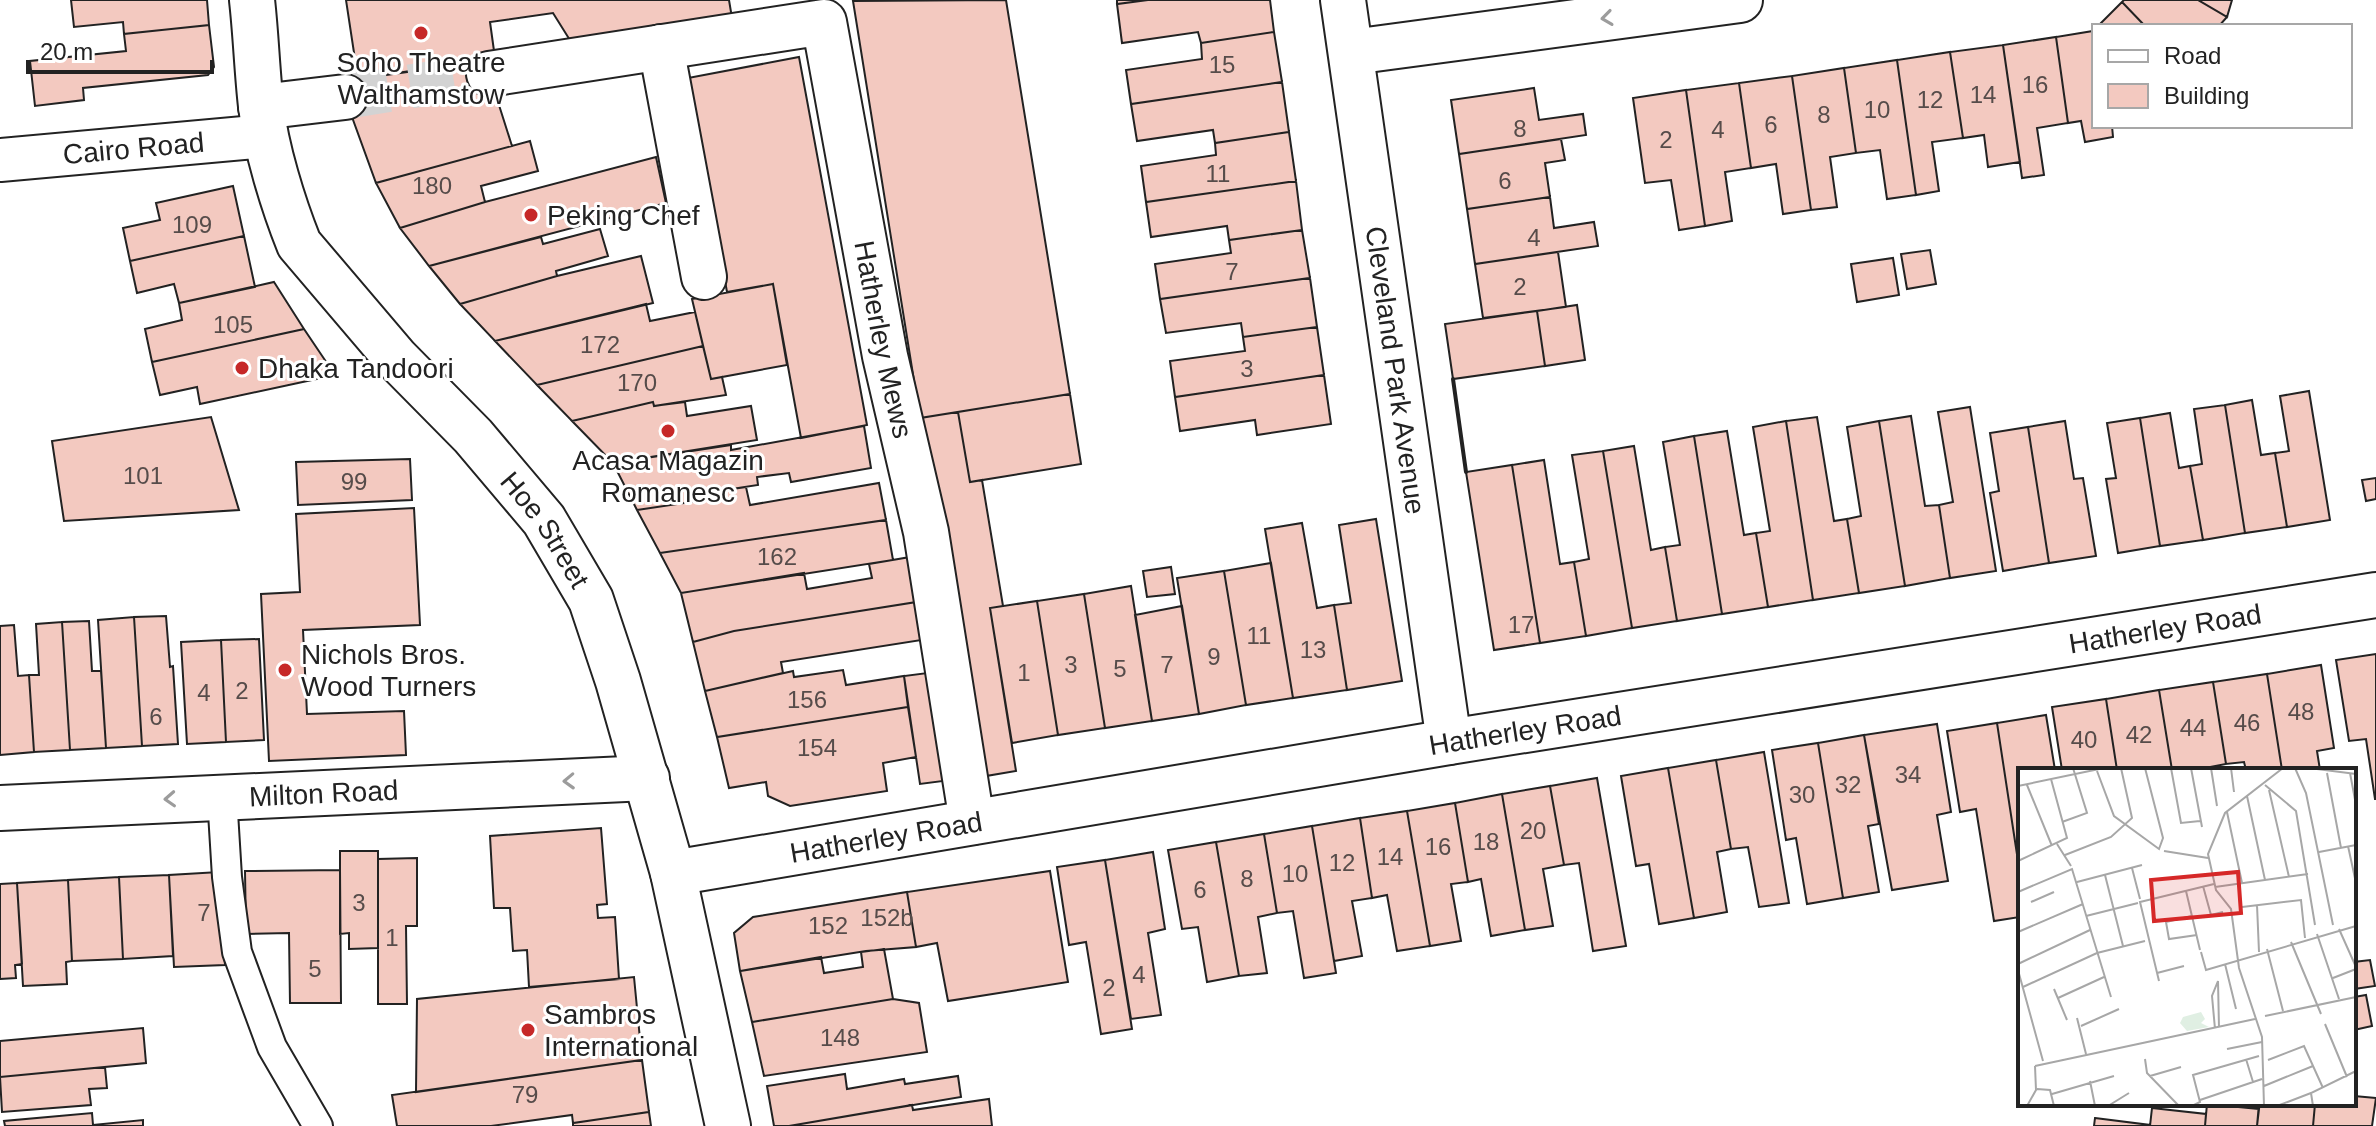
<svg xmlns="http://www.w3.org/2000/svg" width="2376" height="1126" font-family="Arial,sans-serif">
  <rect width="100%" height="100%" fill="#fff"/>
  <path fill="#f3c9c0" stroke="#222" stroke-width="2" d="M71 0H207L209 25 124 34 123 22 74 27Z
    M346 0H729L732 18 573 45 553 13 490 22 495 58 358 79Z
    M1006 0 1070 394 920 418 853 1Z
    M1117 0H1148L1117 4Z
    M1148 0H1270L1274 32 1201 43 1198 32 1122 43 1117 4Z
    M2124 0H2198L2227 17 2219 26H2145L2122 2Z
    M2198 0H2232L2227 17Z
    M2122 2 2145 26H2098Z
    M209 25 214 67 208 75 83 88 84 100 35 106 30 61 126 51 124 34Z
    M2093 31 2094 126H2112L2113 137 2085 142 2081 121 2068 123 2056 37Z
    M1274 32 1282 82 1131 104 1126 70 1202 59 1201 43Z
    M2056 37 2068 123 2037 128 2044 175 2022 178 2003 45Z
    M2003 45 2020 162 1988 167 1984 135 1963 138 1950 52Z
    M1950 52 1963 138 1932 142 1939 191 1916 195 1897 60Z
    M799 57 867 425 801 438 773 284 727 292 688 78Z
    M1897 60 1916 195 1887 199 1880 150 1856 153 1844 68Z
    M485 61 512 146 376 183 340 84 358 79Z
    M1844 68 1856 153 1830 157 1837 207 1811 210 1792 76Z
    M1792 76 1811 210 1783 214 1776 164 1751 168 1739 83Z
    M1282 82 1289 132 1215 143 1213 130 1137 141 1131 104Z
    M1739 83 1751 168 1725 172 1732 221 1705 226 1686 90Z
    M1534 88 1539 120 1583 114 1586 135 1459 154 1451 100Z
    M1686 90 1705 226 1679 230 1671 180 1645 183 1633 98Z
    M1289 132 1296 181 1146 202 1141 166 1216 155 1215 143Z
    M1561 139 1565 160 1545 163 1550 197 1467 209 1459 154Z
    M530 141 538 171 481 186 485 202 400 228 376 183Z
    M656 157 666 203 429 266 400 228 485 202Z
    M1296 181 1302 230 1229 240 1227 226 1151 237 1146 202Z
    M233 186 244 236 130 261 123 228 160 220 156 203Z
    M1550 197 1554 228 1594 222 1598 246 1475 264 1467 209Z
    M600 229 608 256 556 271 557 276 460 304 429 266 541 237 543 244Z
    M1302 230 1310 278 1160 299 1155 264 1231 253 1229 240Z
    M244 236 255 287 179 303 174 284 137 293 130 261Z
    M1930 250 1936 284 1907 289 1901 254Z
    M1558 252 1566 307 1483 318 1475 264Z
    M641 256 653 303 495 341 460 304 557 276Z
    M1893 258 1899 295 1857 302 1851 264Z
    M1310 278 1317 327 1243 337 1241 323 1166 333 1160 299Z
    M274 282 304 329 152 362 145 329 182 320 179 303Z
    M773 284 787 365 711 379 692 299Z
    M646 304 650 321 695 312 703 346 537 385 495 341Z
    M1577 305 1585 360 1545 366 1537 311Z
    M1537 311 1545 366 1453 379 1445 324Z
    M1317 327 1324 375 1175 397 1170 361 1245 351 1243 337Z
    M304 329 335 375 200 404 197 387 160 395 152 362Z
    M703 346 711 379 722 377 726 395 654 406 653 402 572 421 537 385Z
    M1324 375 1331 424 1257 435 1255 420 1180 431 1175 397Z
    M2309 391 2330 520 2287 527 2275 453 2289 451 2280 396Z
    M1070 394 1081 464 970 482 958 412Z
    M2252 400 2261 455 2275 453 2287 527 2245 533 2225 405Z
    M653 402 654 406 685 402 687 416 751 406 757 440 613 463 572 421Z
    M2225 405 2245 533 2203 540 2190 466 2202 464 2194 409Z
    M1970 407 1996 571 1950 578 1939 505 1953 502 1938 412Z
    M958 412 970 482 982 480 1003 606 990 608 1016 771 986 776 920 418Z
    M2170 413 2179 468 2190 466 2203 540 2160 546 2140 418Z
    M1911 416 1925 506 1939 505 1950 578 1905 586 1879 421Z
    M211 417 239 510 64 521 52 441Z
    M1817 417 1834 521 1847 519 1859 593 1813 600 1786 421Z
    M2140 418 2160 546 2118 553 2106 479 2116 478 2107 423Z
    M1786 421 1813 600 1768 607 1756 533 1770 531 1753 427Z
    M1879 421 1905 586 1859 593 1847 519 1861 516 1847 427Z
    M2065 421 2074 479 2083 478 2096 556 2049 563 2028 427Z
    M864 426 871 468 791 482 789 473 757 477 758 485 698 494V501L637 510 613 463 731 445V450Z
    M2028 427 2049 563 2003 571 1990 493 1999 491 1990 433Z
    M1727 431 1744 535 1756 533 1768 607 1722 614 1694 436Z
    M1694 436 1722 614 1677 621 1665 547 1680 545 1663 442Z
    M1634 446 1651 550 1665 547 1677 621 1632 628 1603 451Z
    M1603 451 1632 628 1586 636 1574 562 1589 559 1572 455Z
    M410 459 412 500 298 505 296 462Z
    M1544 460 1560 564 1574 562 1586 636 1540 643 1512 465Z
    M1512 465 1540 643 1494 650 1466 472Z
    M2376 478V499L2366 501 2362 480Z
    M879 483 886 520 660 553 637 510 698 501V494L746 487 750 505Z
    M414 508 420 625 303 630 307 714 404 711 406 755 269 761 261 594 300 592 296 514Z
    M1376 519 1402 681 1347 690 1334 605 1351 603 1339 525Z
    M886 520 893 560 681 593 660 553Z
    M1302 523 1317 608 1334 605 1347 690 1293 698 1265 529Z
    M916 556 923 601 734 631 693 642 681 593 804 573 807 589 872 578 869 564Z
    M1271 563 1293 698 1246 705 1224 571Z
    M1171 567 1175 594 1147 597 1143 571Z
    M1224 571 1246 705 1199 714 1177 578Z
    M1131 586 1152 721 1105 728 1084 594Z
    M1084 594 1105 728 1058 735 1037 601Z
    M923 601 928 639 781 662 783 673 705 691 693 642 734 631Z
    M1037 601 1058 735 1012 743 990 608Z
    M1182 606 1199 714 1152 721 1135 615Z
    M166 616 170 667 173 666 178 744 142 746 134 617Z
    M134 617 142 746 106 748 98 620Z
    M89 621 92 671H101L106 748 70 750 62 622Z
    M62 622 70 750 34 752 29 675H39L36 624Z
    M14 625 18 676 29 675 34 752 0 755V626Z
    M259 639 264 740 226 742 221 640Z
    M221 640 226 742 187 744 181 642Z
    M2376 654V799H2375L2366 739 2349 741 2336 660Z
    M2321 665 2334 748 2317 751 2320 770H2282L2267 674Z
    M843 670 846 685 904 676 908 707 717 737 705 691 793 671 794 677Z
    M935 672 951 780 920 784 904 676Z
    M2267 674 2282 770H2246L2244 762 2226 764 2213 682Z
    M2213 682 2226 764 2210 767 2211 770H2172L2159 690Z
    M2159 690 2172 770H2117L2106 699Z
    M2106 699 2117 770H2062L2052 707Z
    M908 707 916 757 883 763 887 791 790 806 768 796 766 782 729 788 717 737Z
    M2046 715 2055 770H2020V874L1997 723Z
    M1997 723 2020 874V917L1994 921 1976 809 1960 812 1947 731Z
    M1937 724 1951 812 1937 815 1948 881 1892 890 1864 735Z
    M1864 735 1879 824 1868 826 1879 892 1843 898 1818 743Z
    M1818 743 1843 898 1807 904 1796 838 1786 840 1772 750Z
    M1764 752 1789 903 1759 907 1748 847 1731 849 1716 760Z
    M1716 760 1731 849 1717 852 1727 912 1694 918 1668 768Z
    M1668 768 1694 918 1659 924 1649 864 1636 866 1621 776Z
    M1597 778 1626 946 1593 951 1579 863 1564 865 1550 786Z
    M1550 786 1564 865 1543 869 1553 926 1525 930 1502 794Z
    M1502 794 1525 930 1491 936 1481 879 1468 882 1455 803Z
    M1455 803 1468 882 1451 884 1461 941 1430 946 1407 811Z
    M1407 811 1430 946 1397 951 1387 895 1372 898 1360 818Z
    M1360 818 1372 898 1352 901 1362 956 1334 961 1312 826Z
    M1312 826 1336 973 1304 978 1293 911 1277 913 1264 834Z
    M601 828 607 904 597 905 598 918 615 917 619 979 529 987 527 950 513 951 510 908H494L490 836Z
    M1264 834 1277 913 1258 917 1267 973 1239 976 1216 842Z
    M1216 842 1239 976 1207 982 1198 927 1182 929 1168 850Z
    M340 851H378V948L349 949V933L340 934Z
    M1153 852 1165 929 1148 933 1161 1015 1131 1019 1105 860Z
    M417 858V926H406L407 1004H378V859Z
    M1105 860 1132 1029 1101 1034 1086 942 1069 945 1057 867Z
    M340 870 341 1003H290L289 933 246 934 245 871Z
    M1050 871 1068 982 948 1001 937 943 916 947 907 892Z
    M219 872 225 965 174 967 169 875Z
    M169 875 173 956 123 959 119 877Z
    M119 877 123 959 72 961 68 880Z
    M68 880 72 961 66 962 67 984 23 986 17 883Z
    M17 883 22 964 15 965 16 978 0 979V884Z
    M907 892 916 947 866 951 740 971 734 933 753 917Z
    M884 949 893 999 752 1022 740 971 821 957 824 973 863 967 861 952Z
    M2370 960 2375 986 2354 989V962Z
    M634 977 642 1060 416 1092 417 999Z
    M2366 995 2372 1026 2354 1030V997Z
    M893 999 919 1003 927 1052 764 1076 752 1022Z
    M143 1028 146 1063 0 1077V1041Z
    M642 1060 649 1112 573 1123 572 1115 491 1126H397L392 1095Z
    M105 1067 107 1088 89 1089 91 1105 2 1112 0 1077Z
    M845 1074 847 1089 904 1079 905 1084 958 1076 961 1097 789 1126H774L767 1086Z
    M2354 1096 2376 1098 2372 1126H2313L2315 1104H2354Z
    M989 1099 992 1126H789L912 1105 913 1110Z
    M2207 1104 2259 1109 2257 1126H2205Z
    M2259 1104H2315L2313 1126H2257Z
    M2152 1108 2206 1114 2205 1126H2150Z
    M649 1112 651 1126H573V1123Z
    M92 1113 93 1125 143 1120V1126H5L4 1121Z
    M2095 1118 2150 1125V1126H2094Z"/>
  <g fill="none" stroke-linecap="round" stroke-linejoin="round">
    <path stroke="#d3d3d3" stroke-width="44" stroke-dasharray="44 22" stroke-linecap="butt" d="M345 97 489 74"/>
    <g stroke="#222" stroke-width="32">
      <path id="service" d="M222 796 227 877 237 952 272 1047 318 1126"/>
    </g>
    <g stroke="#222" stroke-width="46">
      <g id="pedestrian">
        <path id="s1" d="M0 160 266 136"/>
      </g>
    </g>
    <g stroke="#222" stroke-width="48">
      <g id="minor">
        <path id="s2" d="M1343 0 1449 742"/>
        <path d="M661 47 704 277"/>
        <path d="M1352 52 1740 0"/>
        <path id="s3" d="M489 74 824 22 885 356 926 532 972 822"/>
        <path d="M261 107 345 97"/>
        <path id="s4" d="M0 808 647 778"/>
        <path id="s5" d="M673 873 1449 742 2376 595"/>
      </g>
    </g>
    <g stroke="#222" stroke-width="48">
      <g id="primary">
        <path id="s6" d="M252 0C256 35 257 71 261 106 266 149 283 204 299 244L396 358 473 436 544 520 591 600 618 681 673 873 728 1126"/>
      </g>
    </g>
    <use href="#service" stroke="#fff" stroke-width="28"/>
    <use href="#pedestrian" stroke="#fff" stroke-width="42"/>
    <use href="#minor" stroke="#fff" stroke-width="44"/>
    <use href="#primary" stroke="#fff" stroke-width="44"/>
    <path stroke="#222" stroke-width="4" d="M1453 379 1466 472"/>
  </g>
  <defs><path id="oneway-chevron" d="M-2-3.5L2.5 0L-2 3.5" fill="none" stroke-width="1.6" stroke-linecap="round" stroke-linejoin="round" transform="scale(2)"/></defs>
  <g stroke="#9c9c9c">
    <use href="#oneway-chevron" transform="translate(1607 18) rotate(172)"/>
    <use href="#oneway-chevron" transform="translate(569 781) rotate(178)"/>
    <use href="#oneway-chevron" transform="translate(170 799) rotate(177)"/>
  </g>
  <g fill="#c62828" stroke="#fff" stroke-width="3">
    <circle cx="421" cy="33" r="8"/>
    <circle cx="531" cy="215" r="8"/>
    <circle cx="242" cy="368" r="8"/>
    <circle cx="668" cy="431" r="8"/>
    <circle cx="285" cy="670" r="8"/>
    <circle cx="528" cy="1030" r="8"/>
  </g>
  <g text-anchor="middle" dominant-baseline="central" stroke-width="6" stroke-linejoin="round" paint-order="stroke">
    <g font-size="24" fill="#564c4a">
      <text x="1222" y="64">15</text>
      <text x="2035" y="84">16</text>
      <text x="1983" y="94">14</text>
      <text x="1930" y="99">12</text>
      <text x="1877" y="109">10</text>
      <text x="1824" y="114">8</text>
      <text x="1771" y="124">6</text>
      <text x="1520" y="128">8</text>
      <text x="1718" y="129">4</text>
      <text x="1666" y="139">2</text>
      <text x="1218" y="173">11</text>
      <text x="1505" y="180">6</text>
      <text x="432" y="185">180</text>
      <text x="192" y="224">109</text>
      <text x="1534" y="237">4</text>
      <text x="1232" y="271">7</text>
      <text x="1520" y="286">2</text>
      <text x="233" y="324">105</text>
      <text x="600" y="344">172</text>
      <text x="1247" y="368">3</text>
      <text x="637" y="382">170</text>
      <text x="143" y="475">101</text>
      <text x="354" y="481">99</text>
      <text x="777" y="556">162</text>
      <text x="1521" y="624">17</text>
      <text x="1259" y="635">11</text>
      <text x="1313" y="649">13</text>
      <text x="1214" y="656">9</text>
      <text x="1071" y="664">3</text>
      <text x="1167" y="664">7</text>
      <text x="1120" y="668">5</text>
      <text x="1024" y="672">1</text>
      <text x="242" y="690">2</text>
      <text x="204" y="692">4</text>
      <text x="807" y="699">156</text>
      <text x="2301" y="711">48</text>
      <text x="156" y="716">6</text>
      <text x="2247" y="722">46</text>
      <text x="2193" y="727">44</text>
      <text x="2139" y="734">42</text>
      <text x="2084" y="739">40</text>
      <text x="817" y="747">154</text>
      <text x="1908" y="774">34</text>
      <text x="1848" y="784">32</text>
      <text x="1802" y="794">30</text>
      <text x="1533" y="830">20</text>
      <text x="1486" y="841">18</text>
      <text x="1438" y="846">16</text>
      <text x="1390" y="856">14</text>
      <text x="1342" y="862">12</text>
      <text x="1295" y="873">10</text>
      <text x="1247" y="878">8</text>
      <text x="1200" y="889">6</text>
      <text x="359" y="902">3</text>
      <text x="204" y="912">7</text>
      <text x="887" y="917">152b</text>
      <text x="828" y="925">152</text>
      <text x="392" y="937">1</text>
      <text x="315" y="968">5</text>
      <text x="1139" y="974">4</text>
      <text x="1109" y="987">2</text>
      <text x="840" y="1037">148</text>
      <text x="525" y="1094">79</text>
    </g>
    <g font-size="28" fill="#222" stroke="#fff" text-anchor="start">
      <text x="421" y="62" text-anchor="middle">Soho Theatre<tspan x="421" dy="32">Walthamstow</tspan></text>
      <text x="547" y="215">Peking Chef</text>
      <text x="258" y="368">Dhaka Tandoori</text>
      <text x="668" y="460" text-anchor="middle">Acasa Magazin<tspan x="668" dy="32">Romanesc</tspan></text>
      <text x="301" y="654">Nichols Bros.<tspan x="301" dy="32">Wood Turners</tspan></text>
      <text x="544" y="1014">Sambros<tspan x="544" dy="32">International</tspan></text>
    </g>
    <g font-size="28" fill="#222" stroke="#fff">
      <text stroke="none"><textPath href="#s1" startOffset="134">Cairo Road</textPath></text>
      <text stroke="none"><textPath href="#s3" startOffset="662">Hatherley Mews</textPath></text>
      <text stroke="none"><textPath href="#s2" startOffset="374">Cleveland Park Avenue</textPath></text>
      <text stroke="none"><textPath href="#s6" startOffset="628">Hoe Street</textPath></text>
      <text stroke="none"><textPath href="#s5" startOffset="1512">Hatherley Road</textPath></text>
      <text stroke="none"><textPath href="#s5" startOffset="864">Hatherley Road</textPath></text>
      <text stroke="none"><textPath href="#s4" startOffset="324">Milton Road</textPath></text>
      <text stroke="none"><textPath href="#s5" startOffset="216">Hatherley Road</textPath></text>
    </g>
  </g>
  <g transform="translate(2018 768)">
    <rect width="338" height="338" fill="#fff"/>
    <path d="M183 244 187 251 183 255 191 259 169 263 162 255 165 249Z" fill="#e0efe3"/>
    <path fill="none" stroke="#a7a7a7" stroke-width="2" d="M153 0 163 55 182 53M173 0 184 59M193 0 199 38M213 0 216 24M277 0 288 25 315 157M291 0 338 6M79 3 96 48 141 81 145 70 127 0M309 5 323 80M332 5 338 37M9 17 34 78M247 17 278 43 297 157M0 18 86 0M251 22 271 109M229 28 247 112M209 44 224 115M44 54 69 45 55 0M39 76 53 98M330 78 338 115M146 83 190 90M301 84 338 77M47 87 93 69 114 50 103 0M0 93 49 70 33 11M114 100 122 131M87 107 105 178M59 114 124 97M185 118 193 147 205 144M197 119 290 106M168 123 182 182M0 124 54 101 93 229M13 134 36 124M239 137 241 184M224 139 283 132 287 170M68 148 120 135M174 148 148 154 151 171 179 167M321 161 338 199M0 164 65 136M299 166 321 231M273 174 303 246M249 181 265 243M183 184 188 202 338 158M0 196 72 162M207 196 218 241M0 202 25 293M139 205 166 198M315 210 338 201M141 213 122 134 196 116M5 219 79 185 127 173M36 221 49 252M40 230 86 209M247 248 338 229M59 250 68 286M307 256 329 309M63 258 101 241M197 261 194 228 200 213 201 260M209 281 244 274M127 291 129 305 161 338M228 291 235 314M250 292 286 278 305 320M17 298 237 251M132 308 163 299M72 313 77 338M246 318 295 298M19 321 32 322 36 338M34 326 96 308M182 332 244 311M9 338 18 322 17 298M90 338 111 325M174 338 182 334 175 307 241 288M246 338 244 269 221 200 213 141 198 122 190 86 207 45 265 0M259 338 293 325M295 338 293 325 338 303"/>
    <path fill="#d62828" fill-opacity="0.15" stroke="#d62828" stroke-width="4" d="M220 104 223 145 136 153 133 112Z"/>
    <rect width="338" height="338" fill="none" stroke="#222" stroke-width="4"/>
  </g>
  <rect x="2092" y="24" width="260" height="104" fill="#ffffff" stroke="#a7a7a7" stroke-width="2"/>
  <rect x="2108" y="50" width="40" height="12" fill="#ffffff" stroke="#a7a7a7" stroke-width="2"/>
  <text x="2164" y="64" font-size="24" fill="#222222">Road</text>
  <rect x="2108" y="84" width="40" height="24" fill="#f3c9c0" stroke="#a7a7a7" stroke-width="2"/>
  <text x="2164" y="104" font-size="24" fill="#222222">Building</text>
  <path d="M28 60v12h184v-12" fill="none" stroke="#222222" stroke-width="4"/>
  <text x="40" y="60" font-size="24" fill="#222222" stroke="#ffffff" stroke-width="6" paint-order="stroke">20 m</text>
</svg>
